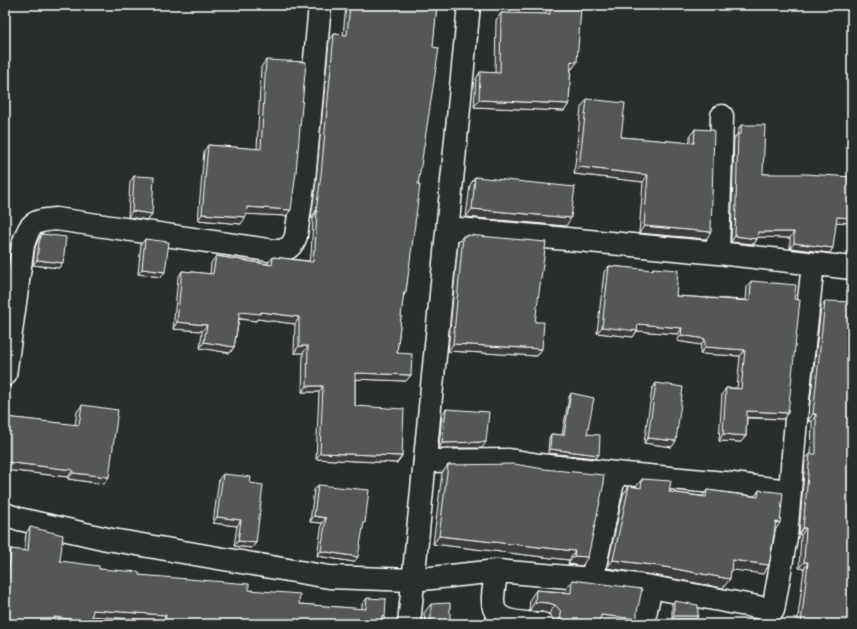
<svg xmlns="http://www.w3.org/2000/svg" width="857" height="629" font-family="Itim,sans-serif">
  <rect width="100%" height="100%" fill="#2a2d2e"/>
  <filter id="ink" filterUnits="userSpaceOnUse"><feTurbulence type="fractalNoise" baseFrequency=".025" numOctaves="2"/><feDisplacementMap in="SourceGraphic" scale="8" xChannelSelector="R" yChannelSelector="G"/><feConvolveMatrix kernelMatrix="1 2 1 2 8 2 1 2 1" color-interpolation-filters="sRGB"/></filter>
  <g filter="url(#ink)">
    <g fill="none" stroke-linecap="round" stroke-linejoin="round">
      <g stroke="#fff" stroke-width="25">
        <path id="minor" d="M448 228 718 253 852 268
          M718 253 722 116
          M5 375 23 245C30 223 32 221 56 219L275 251C287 251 292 247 296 236L304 180 320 5
          M425 461 509 460 539 465 615 473 592 579
          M615 473 725 483 789 491
          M5 514 19 519 107 539 329 577 413 580 497 571 592 579 651 587 773 610 786 537 797 408 813 264
          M497 571C495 582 491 598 494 608 499 624 528 623 542 624
          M643 624 651 587"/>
      </g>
      <g stroke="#fff" stroke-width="25">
        <path id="tertiary" d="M409 624 469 5"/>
      </g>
      <use href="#minor" stroke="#2a2d2e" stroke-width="22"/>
      <use href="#tertiary" stroke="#2a2d2e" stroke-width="22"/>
    </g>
    <path fill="#494b4c" stroke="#fff" d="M346 5H437L406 292 403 297 397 353 411 375 406 381 355 379V406L397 463 316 459 319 392H302L303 353H294L295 324 257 319 256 321 239 319 234 347 230 353 200 348 202 331 173 329 178 278 182 271 210 274 211 263 216 256 268 264V263L273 257 309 261 310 256 311 255 313 218H311L316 181 329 41 334 34 343 35Z
      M550 6 577 62 572 69 571 68 569 104 564 111 474 107 476 79 480 72 495 73 496 20 501 13 546 14V12Z
      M266 60 286 216 246 214 241 224 198 220 204 151 208 145 257 149 261 67Z
      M587 99 621 137 690 143V136L695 129 706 239 639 233 643 182 574 174 581 107Z
      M741 125 763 174 852 177V223L836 222 830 253 790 248V238L757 237V239L754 244 731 242 734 139 737 134 738 130Z
      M134 176 152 214 148 220 128 217 130 182Z
      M475 177 566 226 466 217 470 185Z
      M42 234 59 268 33 265 35 248 38 240Z
      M468 235 535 322 537 356 448 351 458 243 463 236H467Z
      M145 239 161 277 138 274 141 244Z
      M609 266 651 270 653 268 676 296 746 300 747 287 751 281 783 419 747 418 746 436 741 442 719 441 722 394 726 388H737L740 356 700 354 701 345 677 341 678 334 637 331 633 337 597 333 604 272Z
      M825 301 852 624H797L804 569 799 568 801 535 799 534 805 460 810 454H811L812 421H808L821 307Z
      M656 383 672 447 644 443 652 389Z
      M571 393 587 434 599 455 596 458 548 453 549 438 551 434 562 435 569 397Z
      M82 405 104 484 68 479V477L5 470V417L75 425 77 412Z
      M446 409 482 448H439L442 414Z
      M448 465 544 469 582 566 568 564 569 560 433 544 442 473Z
      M223 474 250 483 252 548 234 546 237 526 213 523 219 479Z
      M642 479 669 492 703 496 707 490 755 496 759 490 775 530 769 565 763 574 731 569 723 588 653 575 607 568 623 495 629 486 636 487Z
      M318 485 363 525 354 562 317 556 322 523 310 522 314 490Z
      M30 527 60 561 99 569 139 575 249 590 299 604 362 609V604L367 598 382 622 381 624H162V621L92 616 91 622 90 624H60L53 623 5 624V574L7 555 11 549 24 551 26 533Z
      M572 580 634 624H554L553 619 549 614 543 612 529 611 530 599 536 590 565 592 566 589Z
      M674 601 698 616 696 619H672V604Z
      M431 604 450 624H425L424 613Z"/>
    <path fill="#3c3d3e" stroke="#fff" d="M571 61 577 62 572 69 566 68Z
      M479 100 569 104 564 111 474 107Z
      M579 167 648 175 643 182 574 174Z
      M247 207 291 210 286 216 242 214Z
      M472 209 571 218 566 226 466 217Z
      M132 211 152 214 148 220 128 217Z
      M316 211H317L313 218H311Z
      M202 214 246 217 241 224 198 220Z
      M837 217 852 218V223L833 222Z
      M644 226 711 232 706 239 639 233Z
      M758 232H794L790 238 754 237Z
      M735 236 757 239 754 244 731 242Z
      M794 243 833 248 830 253 790 248Z
      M37 260 63 263 59 268 33 265Z
      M142 269 165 272 161 277 138 274Z
      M404 291 406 292 402 298Z
      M240 312H261L299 317 295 324 257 319 256 321 235 318Z
      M177 322 207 325 202 331 173 329Z
      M638 324 682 328 678 334 637 331 633 337 597 333 602 327Z
      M681 335 705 339 701 345 677 341Z
      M204 342 234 347 230 353 200 348Z
      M453 344 542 349 537 356 448 351Z
      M299 346H308L303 353H294Z
      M705 347 745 350 740 356 700 354Z
      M355 373 411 375 406 381 351 379Z
      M307 386H323L319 392H302Z
      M747 411 788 413 783 419 743 417Z
      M813 414H816L812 421H808Z
      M723 434 746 436 741 442 719 441Z
      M648 438 676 441 672 447 644 443Z
      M486 442 482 448H439L442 443Z
      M550 449 599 455 596 458 548 453Z
      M320 453 402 456 397 463 316 459Z
      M5 462 73 470 68 477 5 470Z
      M73 473 109 477 104 484 68 479Z
      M314 516 326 518 322 523 310 522Z
      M217 517 241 520 237 526 213 523Z
      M776 522 780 523 774 532Z
      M803 528H806L801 535 799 534Z
      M439 536 575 551 569 560 433 544Z
      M238 541 256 543 252 548 234 546Z
      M321 551 358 557 354 562 317 556Z
      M574 556 588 557 582 566 568 564Z
      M613 560 659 566 730 579 723 588 653 575 607 568Z
      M732 560 769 565 763 574 726 569Z
      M804 562H808L804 569 799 568Z
      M535 602 549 603 555 605 549 614 543 612 529 611Z
      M93 610 166 615 162 621 89 616Z
      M601 615 637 619 634 624H595Z
      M382 616 385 617 381 623Z
      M674 616H698L696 619H672Z
      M54 617 91 622 90 624H60L53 623 52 624H48Z"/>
    <path fill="#555758" stroke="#fff" d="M350 5H437L433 47 439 48 418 185H420L406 292 404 291 397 353 412 354 411 375 355 373V406L404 409 402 456 320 453 323 386H307L308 346H299V317L261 312 260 314 240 312 234 347 204 342 207 325 177 322 182 271 213 274 216 256 272 265 273 257 313 262 314 250H315L317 211H316L321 175 334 34 347 35Z
      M550 6 581 8 577 62 571 61 569 104 479 100 480 72 500 73 501 13 550 14Z
      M266 60 306 62 296 172 291 210 247 207 246 217 202 214 208 145 261 149Z
      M587 99 625 103 621 137 694 143 695 129 714 130 711 232 644 226 648 175 579 167Z
      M741 125H765L763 174H806L852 177V218L837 217 833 248 794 243V232H758L757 239 735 236 738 134H741Z
      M5 149 9 150 6 172H5Z
      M134 176 154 177 152 214 132 211Z
      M475 177 575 187 571 218 472 209Z
      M42 234 66 237 63 263 37 260 39 242Z
      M468 235 546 242 535 322H544L542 349 453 344 463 236H468Z
      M145 239 169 242 165 272 142 269Z
      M5 257 8 258 5 282Z
      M609 266 653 270V268L678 270 676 296 750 301 751 281 796 285 794 299 800 300 788 413 747 411 746 436 723 434 726 388 741 389 745 350 705 347V339L681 335 682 328 638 324 637 331 602 327Z
      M825 301 852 302V624H801L808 562H804L806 528H803L810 454H816V414H813Z
      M656 383 683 387 676 441 648 438Z
      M571 393 594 398 587 434 600 435 599 455 550 449 551 434 564 435Z
      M82 405 118 410 109 477 73 473V470L5 462V417L79 425Z
      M446 409 489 412 486 442 442 443Z
      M514 464 544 469 604 475 603 483H604L588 557 574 556 575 551 439 536 448 465Z
      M223 474 251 477 250 483 263 485 256 543 238 541 241 520 217 517Z
      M642 479 671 481 669 492 706 497 707 490 758 497 759 490 783 493 780 523 776 522 769 565 732 560 730 579 659 566 613 560 629 486 641 488Z
      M318 485 369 490 365 523 364 522 358 557 321 551 326 518 314 516Z
      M30 527 63 535 60 561 99 566V569L139 572V575L249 584V590L300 594 299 604 366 609 367 598 386 599 385 617 382 616 381 624H165L166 615 93 610 91 622 54 617V621H50V624H5V579H8L11 549 28 551Z
      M572 580 642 589 637 612V619L601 615 600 624H556L559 621 561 616 560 610 555 605 549 603 535 602 536 590 571 593Z
      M674 601 698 605V616H674Z
      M450 603V624H431V604Z"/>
  </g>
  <rect width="857" height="629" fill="none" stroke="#2a2d2e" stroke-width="20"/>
  <rect x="10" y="10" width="837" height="609" fill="none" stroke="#fff" stroke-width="1.5" filter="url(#ink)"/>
</svg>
